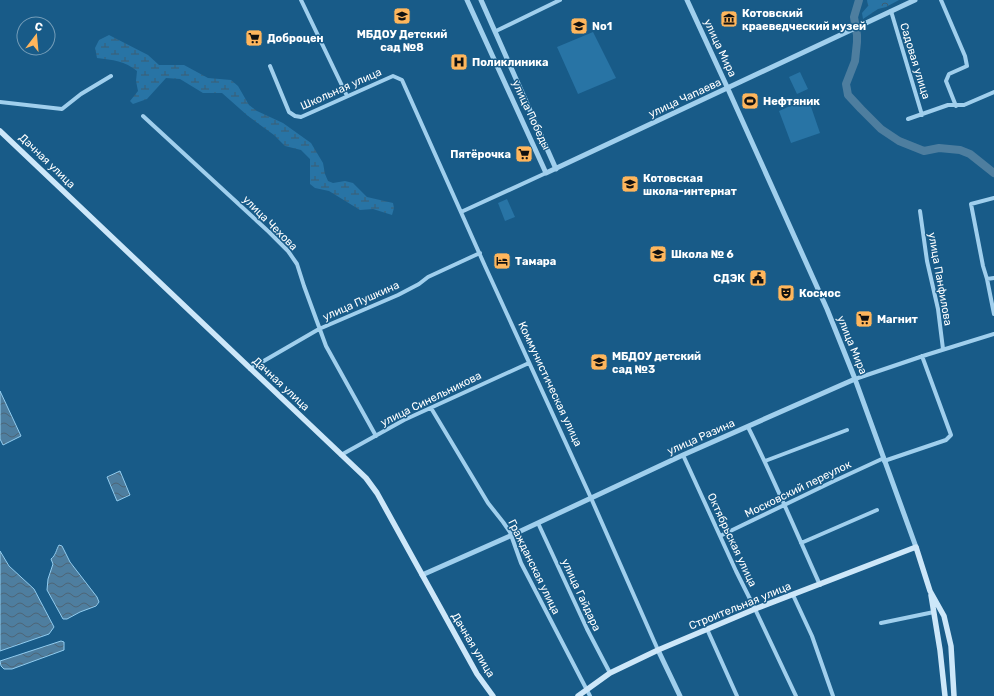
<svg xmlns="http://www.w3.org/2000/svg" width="994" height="696" font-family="Rubik,sans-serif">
  <defs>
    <pattern id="forest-crowns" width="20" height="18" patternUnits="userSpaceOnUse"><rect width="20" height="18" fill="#2874a5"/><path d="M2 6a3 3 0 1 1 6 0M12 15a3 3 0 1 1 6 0" fill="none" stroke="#3c5e74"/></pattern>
    <pattern id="wetland-marsh" width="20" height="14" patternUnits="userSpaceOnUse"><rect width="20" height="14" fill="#2874a5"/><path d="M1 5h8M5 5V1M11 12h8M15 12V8" fill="none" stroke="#3c5e74"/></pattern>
    <pattern id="water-waves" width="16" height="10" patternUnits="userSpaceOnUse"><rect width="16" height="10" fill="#4e7e9f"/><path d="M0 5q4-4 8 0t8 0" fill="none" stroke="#4d6576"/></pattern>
  </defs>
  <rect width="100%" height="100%" fill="#185b88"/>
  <path fill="url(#forest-crowns)" d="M867 0H899L886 7 878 9 863 19 862 13 868 6Z"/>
  <path fill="url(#wetland-marsh)" d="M109 35 148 55 159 65H184L208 78 231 80 238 86 249 105 257 111 283 123 311 143 323 163 325 174 328 181 333 183 345 181 353 183 367 197 393 203 394 208 392 215 373 209 360 210 329 191 315 188 310 184V159L301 150 285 146 274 135 248 116 222 93H203L180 79 166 78 147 99 133 104 130 101 138 91 136 81 137 71C125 61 113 60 97 58L95 48 99 40Z"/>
  <path fill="#2874a5" d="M593 32 616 78 578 94 557 47Z
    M800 72 808 89 797 94 789 77Z
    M808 98 820 133 791 143 779 111Z
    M507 199 515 217 505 221 498 203Z"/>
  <path fill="url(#water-waves)" stroke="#92cdf0" d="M0 391 21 436 3 445 0 439Z
    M120 471 130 495 117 501 107 477Z
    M59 545 62 546 70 562 97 597 99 602 96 606 80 612 67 619H63L47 590 48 579 53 564 51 559C56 555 56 550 59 545Z
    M0 551 9 566 34 589 54 627 49 634 0 651Z
    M61 641 64 642V650L12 669H4L1 666 0 661Z"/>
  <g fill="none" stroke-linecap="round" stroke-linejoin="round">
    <path stroke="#4e7e9f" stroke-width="8" d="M859 0 854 17 857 35V42L855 61 846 84 848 95 861 109 881 129 899 141 924 151 939 148 960 150 970 154 994 173"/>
    <path stroke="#a0cfed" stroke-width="4" d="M301 0 347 96
      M941 0 965 56 967 66 949 74 946 81 956 106
      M891 11 922 115
      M496 31 560 0
      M270 66 289 112 295 116 301 117 393 76 402 80 485 266 591 498 658 650
      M0 102 62 109 81 94 111 76
      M143 116 269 232 288 251 297 264 304 286 326 346 376 436
      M908 119 948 105H964L994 92
      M994 198 971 204 983 266 987 279 994 314
      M920 211 927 261 938 309 943 349
      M461 212 546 173
      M987 279 994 278
      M250 369 319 329 398 295 419 284 428 277 480 253
      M855 379 926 355 994 334
      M431 408 488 503 503 522 510 532 521 563 590 696
      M748 427C774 479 796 532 820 585
      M341 455 404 420 529 363
      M683 455 736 571 755 609 796 696
      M765 461 847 430
      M884 461 946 440 951 435 922 356
      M538 523 587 629 610 673
      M720 536 834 481 884 458
      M801 543 877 510
      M793 595 812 636 833 696
      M881 623 934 612
      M707 629 737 696"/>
    <path stroke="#a0cfed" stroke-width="5" d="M467 0 546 173 915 0
      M481 0 556 169
      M687 0 728 89 827 309 855 379 916 547
      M422 575 510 536 683 455 855 379
      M658 650 680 696"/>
    <path stroke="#cde7f9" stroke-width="5.5" d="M0 131 366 478 377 493 477 674 493 696
      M931 595 940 650 945 696
      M578 696 610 673 658 650 755 609 916 547 930 591 944 616 951 646 954 696"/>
  </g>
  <defs>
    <g id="school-square" transform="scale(0.9)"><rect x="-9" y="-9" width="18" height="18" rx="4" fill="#ffb65c" stroke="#185b88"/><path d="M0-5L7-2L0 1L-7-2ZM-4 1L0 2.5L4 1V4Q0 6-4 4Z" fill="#111"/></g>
    <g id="museum-square" transform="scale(0.9)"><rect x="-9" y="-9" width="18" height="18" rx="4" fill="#ffb65c" stroke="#185b88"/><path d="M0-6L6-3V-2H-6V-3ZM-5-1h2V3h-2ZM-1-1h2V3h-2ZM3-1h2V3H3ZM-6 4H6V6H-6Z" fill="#111"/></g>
    <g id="supermarket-square" transform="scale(0.9)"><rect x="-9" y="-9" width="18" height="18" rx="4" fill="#ffb65c" stroke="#185b88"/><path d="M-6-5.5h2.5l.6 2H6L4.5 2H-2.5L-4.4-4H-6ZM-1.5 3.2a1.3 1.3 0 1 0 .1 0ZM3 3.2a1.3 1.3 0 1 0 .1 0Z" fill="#111"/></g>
    <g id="hospital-square" transform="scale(0.9)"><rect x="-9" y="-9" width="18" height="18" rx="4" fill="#ffb65c" stroke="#185b88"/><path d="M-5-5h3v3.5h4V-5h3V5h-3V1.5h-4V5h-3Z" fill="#111"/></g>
    <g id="stadium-square" transform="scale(0.9)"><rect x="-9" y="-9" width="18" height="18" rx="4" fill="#ffb65c" stroke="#185b88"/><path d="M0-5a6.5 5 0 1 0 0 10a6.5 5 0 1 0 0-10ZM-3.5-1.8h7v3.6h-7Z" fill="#111"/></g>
    <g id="hotel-square" transform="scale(0.9)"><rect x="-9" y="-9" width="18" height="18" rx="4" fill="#ffb65c" stroke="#185b88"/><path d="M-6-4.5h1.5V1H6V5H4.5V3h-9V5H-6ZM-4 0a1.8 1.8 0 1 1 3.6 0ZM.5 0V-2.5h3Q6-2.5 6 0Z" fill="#111"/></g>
    <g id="civic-square" transform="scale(0.9)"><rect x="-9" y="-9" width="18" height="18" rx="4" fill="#ffb65c" stroke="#185b88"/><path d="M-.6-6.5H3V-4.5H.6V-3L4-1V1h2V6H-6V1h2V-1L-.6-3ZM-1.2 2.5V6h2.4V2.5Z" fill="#111"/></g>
    <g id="theatre-square" transform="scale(0.9)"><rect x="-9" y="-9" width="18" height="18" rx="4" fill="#ffb65c" stroke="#185b88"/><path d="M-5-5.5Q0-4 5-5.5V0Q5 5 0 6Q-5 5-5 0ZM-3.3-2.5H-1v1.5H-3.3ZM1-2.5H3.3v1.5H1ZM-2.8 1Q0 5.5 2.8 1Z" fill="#111"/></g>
  </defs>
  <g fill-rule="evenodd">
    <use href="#school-square" x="402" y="16"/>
    <use href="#museum-square" x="729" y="19"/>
    <use href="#school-square" x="579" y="26"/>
    <use href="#supermarket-square" x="254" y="38"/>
    <use href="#hospital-square" x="459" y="62"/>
    <use href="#stadium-square" x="750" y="101"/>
    <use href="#supermarket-square" x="524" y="154"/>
    <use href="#school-square" x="630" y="184"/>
    <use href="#school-square" x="658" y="254"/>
    <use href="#hotel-square" x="502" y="261"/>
    <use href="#civic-square" x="758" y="278"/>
    <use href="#theatre-square" x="786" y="293"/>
    <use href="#supermarket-square" x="864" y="319"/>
    <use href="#school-square" x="599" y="362"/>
  </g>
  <g text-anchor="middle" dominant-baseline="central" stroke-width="3" stroke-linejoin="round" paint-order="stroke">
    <g font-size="11" font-weight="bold" fill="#fff" stroke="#185b88" text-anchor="start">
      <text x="742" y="13">Котовский<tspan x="742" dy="13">краеведческий музей</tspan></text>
      <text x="592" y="26">No1</text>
      <text x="402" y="34" text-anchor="middle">МБДОУ Детский<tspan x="402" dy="13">сад №8</tspan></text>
      <text x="267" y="38">Доброцен</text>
      <text x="472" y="62">Поликлиника</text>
      <text x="763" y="101">Нефтяник</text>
      <text x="511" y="154" text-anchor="end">Пятёрочка</text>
      <text x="643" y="178">Котовская<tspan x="643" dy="13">школа-интернат</tspan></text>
      <text x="671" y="254">Школа № 6</text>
      <text x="515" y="261">Тамара</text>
      <text x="745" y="278" text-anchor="end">СДЭК</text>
      <text x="799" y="293">Космос</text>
      <text x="877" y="319">Магнит</text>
      <text x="612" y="356">МБДОУ детский<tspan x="612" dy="13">сад №3</tspan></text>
    </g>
    <g font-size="11" fill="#fff" stroke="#185b88">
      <text transform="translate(720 48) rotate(65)">улица Мира</text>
      <text transform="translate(915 61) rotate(73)">Садовая улица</text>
      <text transform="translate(341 89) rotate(-24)">Школьная улица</text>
      <text transform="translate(685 98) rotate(-25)">улица Чапаева</text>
      <text transform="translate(531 115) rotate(65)">улица Победы</text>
      <text transform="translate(47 161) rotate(44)">Дачная улица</text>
      <text transform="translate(270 223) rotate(45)">улица Чехова</text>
      <text transform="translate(940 279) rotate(80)">улица Панфилова</text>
      <text transform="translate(361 301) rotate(-24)">улица Пушкина</text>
      <text transform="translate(852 345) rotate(68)">улица Мира</text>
      <text transform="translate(281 384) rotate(43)">Дачная улица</text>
      <text transform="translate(550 384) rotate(65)">Коммунистическая улица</text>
      <text transform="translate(431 399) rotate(-26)">улица Синельникова</text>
      <text transform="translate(701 437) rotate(-24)">улица Разина</text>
      <text transform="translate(798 489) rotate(-26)">Московский переулок</text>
      <text transform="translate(732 540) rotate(65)">Октябрьская улица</text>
      <text transform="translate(534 567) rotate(64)">Гражданская улица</text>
      <text transform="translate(581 595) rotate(65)">улица Гайдара</text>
      <text transform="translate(740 606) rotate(-22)">Строительная улица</text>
      <text transform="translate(473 645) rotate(59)">Дачная улица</text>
    </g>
  </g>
  <g transform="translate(36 36) rotate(16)"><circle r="19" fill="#185b88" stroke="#749db8"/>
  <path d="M0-3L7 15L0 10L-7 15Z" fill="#ffb65c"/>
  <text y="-6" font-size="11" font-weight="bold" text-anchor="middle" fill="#ffffff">С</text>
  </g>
</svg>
